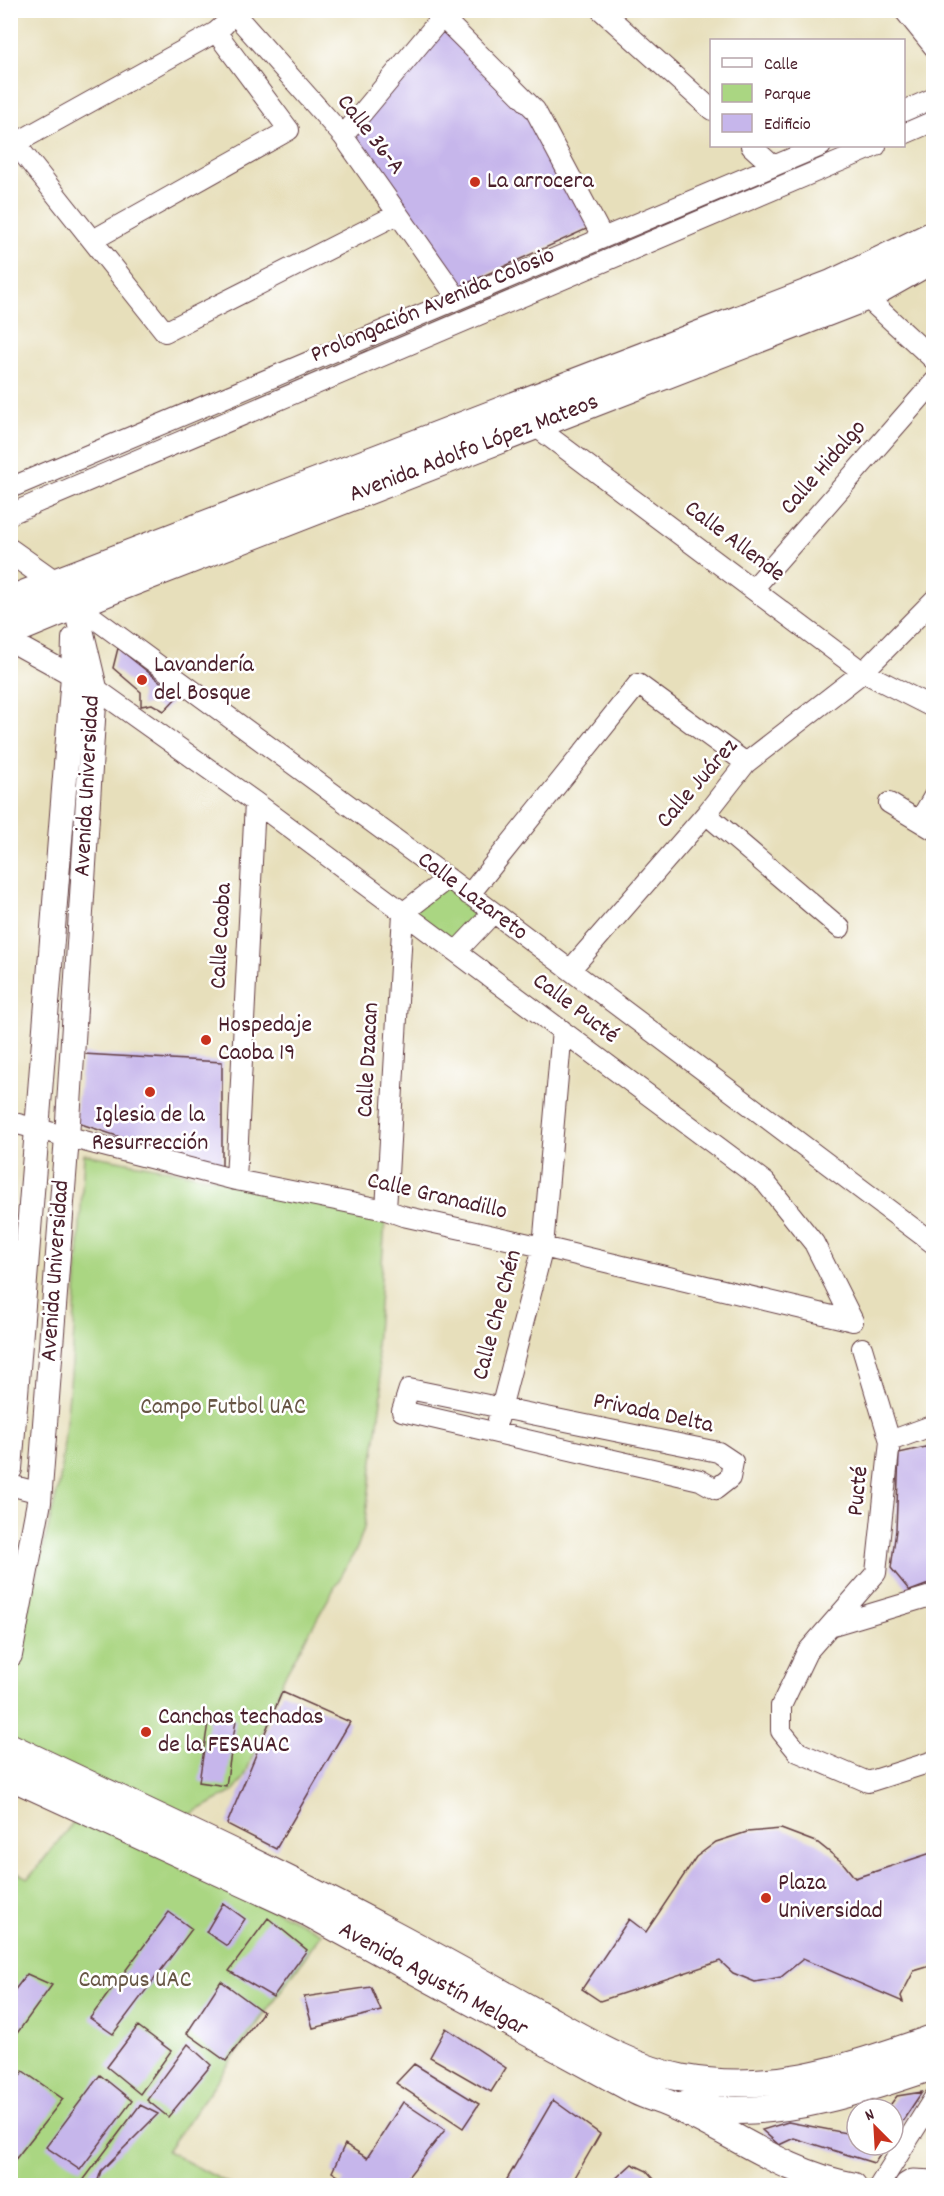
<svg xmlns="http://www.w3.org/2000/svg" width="944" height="2196" font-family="Dekko,sans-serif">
  <rect width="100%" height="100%" fill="#fff"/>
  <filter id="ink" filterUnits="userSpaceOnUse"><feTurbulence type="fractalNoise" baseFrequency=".0167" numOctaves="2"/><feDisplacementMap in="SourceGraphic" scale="12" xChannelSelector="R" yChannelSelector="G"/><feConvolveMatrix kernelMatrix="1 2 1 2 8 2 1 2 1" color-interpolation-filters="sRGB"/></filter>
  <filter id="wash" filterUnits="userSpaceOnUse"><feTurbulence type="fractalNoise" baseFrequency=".008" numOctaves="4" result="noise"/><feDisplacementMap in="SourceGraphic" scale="24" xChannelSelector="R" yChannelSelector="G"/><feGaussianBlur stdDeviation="1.35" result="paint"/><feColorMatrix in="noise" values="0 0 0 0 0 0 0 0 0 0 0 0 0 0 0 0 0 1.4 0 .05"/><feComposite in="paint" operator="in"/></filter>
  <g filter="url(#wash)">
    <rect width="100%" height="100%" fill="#e7dfbb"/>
    <path fill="#aad682" stroke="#7a7a56" stroke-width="1.5" d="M448 883 490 913 455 948 407 912Z
      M84 1154 386 1210 376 1346 382 1393 364 1528 357 1548 284 1677 244 1778 232 1792 191 1814 182 1829 11 1747V1677L60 1480 72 1364Z
      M79 1815 322 1933 167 2151 231 2185H11L10 1870 29 1878Z"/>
    <g id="blocks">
      <path fill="#c6b6eb" d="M444 27 531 112 591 227 459 287 350 138Z
        M118 648 178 696 164 711 152 704 141 706V692L113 668Z
        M83 1054 222 1062V1171L75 1122Z
        M930 1446 934 1460V1516L930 1517 934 1526V1582L910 1591 891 1568 896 1530 899 1453Z
        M282 1692 350 1722 276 1849 227 1824Z
        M209 1716 236 1720 226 1786 199 1782Z
        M781 1829 818 1843 843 1863 855 1878 934 1852V1965L914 1971 901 1996 903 2002 803 1959 781 1977 755 1982 733 1973 720 1961 600 2001 582 1989 629 1919 646 1932 696 1857 716 1842 747 1832Z
        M223 1903 245 1919 227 1946 206 1932Z
        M169 1912 192 1929 113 2034 90 2018Z
        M268 1918 307 1950 273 1997 229 1971Z
        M27 1974 52 1985 10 2043V1996Z
        M221 1981 263 2012 226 2061 187 2033Z
        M371 1987 381 2011 313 2028 304 1997Z
        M138 2026 171 2051 140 2094 107 2067Z
        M446 2028 506 2068 491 2092 430 2057Z
        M188 2044 211 2065 168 2117 147 2100Z
        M414 2064 479 2104 463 2128 396 2083Z
        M23 2071 63 2099 10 2166V2090Z
        M100 2075 132 2101 80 2170 46 2147Z
        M922 2092 893 2135V2109H887L897 2096Z
        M553 2100 600 2134 570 2186H503Z
        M403 2102 445 2130 404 2182 410 2186H340L344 2180 332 2172 345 2144 367 2158Z
        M140 2105 158 2114 101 2171 96 2186H79Z
        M788 2122 857 2135V2145H886L874 2163 794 2138 779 2145 762 2130Z
        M632 2164 647 2171 660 2186H611L613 2181Z"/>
    </g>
  </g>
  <g filter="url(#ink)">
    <use href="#blocks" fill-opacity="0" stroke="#623c41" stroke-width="1.5"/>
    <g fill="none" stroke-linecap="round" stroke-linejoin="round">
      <g stroke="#623c41" stroke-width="22">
        <path id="minor" d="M231 10 343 136 458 299
          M601 10 712 110
          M904 10 934 47
          M443 18 535 110 603 238
          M904 111 934 98
          M904 134 934 121
          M343 136 448 10
          M10 137 165 332 398 214
          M16 143 216 32 224 25
          M751 146 773 166
          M93 240 289 130 216 32
          M859 288 865 296 934 360
          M527 420 863 672 934 708
          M10 488 821 146
          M10 514 876 146
          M753 589 934 382
          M75 604 448 878 934 1244
          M10 641 95 688 255 802 765 1182 814 1243 853 1321
          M889 803 934 830
          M706 814 840 928
          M920 820 934 796
          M469 895 638 684 746 763
          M456 952 493 913
          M570 970 706 814 746 763 863 672 934 600
          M10 1122 236 1180 386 1210 403 1216 543 1247 853 1321
          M236 1180 255 802
          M386 1210 403 913 448 878
          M862 1348 890 1441 876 1573 807 1652 781 1706V1731L798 1752 868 1782 934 1761
          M409 1389 718 1452 733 1462 730 1478 716 1489 700 1480 402 1411Z
          M498 1420 543 1247 562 1030
          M890 1441 934 1425
          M10 1485 40 1493
          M830 1626 934 1595
          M879 2186 934 2098"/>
      </g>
      <g stroke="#623c41" stroke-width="26">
        <path id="tertiary" d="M10 551 55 583 65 594
          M10 1469 73 676 74 639
          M10 1655 39 1502 67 1137 95 688 75 604"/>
      </g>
      <g stroke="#623c41" stroke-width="29">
        <path id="secondary" d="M10 1747C137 1808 265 1865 388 1931 439 1958 489 1986 539 2014 582 2038 633 2069 682 2078 774 2095 848 2067 934 2038
          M10 1776 307 1912 636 2091C646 2096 657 2099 667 2103 729 2129 784 2174 853 2186
          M685 2105C697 2106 709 2109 722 2110 795 2114 865 2089 934 2066
          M908 2186 913 2183 934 2184"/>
      </g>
      <g stroke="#623c41" stroke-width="32">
        <path id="primary" d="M10 601 832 285 934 236
          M10 631 114 588 865 296 934 257"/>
      </g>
      <use href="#minor" stroke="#fff" stroke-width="20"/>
      <use href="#tertiary" stroke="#fff" stroke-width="24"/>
      <use href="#secondary" stroke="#fff" stroke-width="27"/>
      <use href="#primary" stroke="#fff" stroke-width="30"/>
    </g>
  </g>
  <g fill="#c8321e" stroke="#fff" stroke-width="2">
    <circle cx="475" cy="182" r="6"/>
    <circle cx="142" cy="680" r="6"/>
    <circle cx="206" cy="1040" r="6"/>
    <circle cx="150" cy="1092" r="6"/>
    <circle cx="146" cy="1732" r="6"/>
    <circle cx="766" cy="1898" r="6"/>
  </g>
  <g text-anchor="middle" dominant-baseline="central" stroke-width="5" stroke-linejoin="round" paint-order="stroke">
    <g font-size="24" fill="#4a1f2b" stroke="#fff">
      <text transform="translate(370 135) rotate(52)">Calle 36-A</text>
      <text transform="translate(433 306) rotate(-23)">Prolongación Avenida Colosio</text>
      <text transform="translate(474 449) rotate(-21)">Avenida Adolfo López Mateos</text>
      <text transform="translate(824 468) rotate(-49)">Calle Hidalgo</text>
      <text transform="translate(734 542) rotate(37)">Calle Allende</text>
      <text transform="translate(698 784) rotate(-49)">Calle Juárez</text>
      <text transform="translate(88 786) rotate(-87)">Avenida Universidad</text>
      <text transform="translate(472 897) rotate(37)">Calle Lazareto</text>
      <text transform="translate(222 936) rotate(-87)">Calle Caoba</text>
      <text transform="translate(575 1009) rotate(37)">Calle Pucté</text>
      <text transform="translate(369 1060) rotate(-87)">Calle Dzacan</text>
      <text transform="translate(437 1197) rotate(13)">Calle Granadillo</text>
      <text transform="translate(56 1271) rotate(-86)">Avenida Universidad</text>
      <text transform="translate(498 1315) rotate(-75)">Calle Che Chén</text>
      <text transform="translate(653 1414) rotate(12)">Privada Delta</text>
      <text transform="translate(859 1491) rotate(-84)">Pucté</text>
      <text transform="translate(433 1980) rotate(29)">Avenida Agustín Melgar</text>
    </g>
    <g font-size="24" fill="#4a1f2b" stroke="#fff" text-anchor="start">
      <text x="487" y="182">La arrocera</text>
      <text x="154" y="666">Lavandería<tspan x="154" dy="28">del Bosque</tspan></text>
      <text x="218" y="1026">Hospedaje<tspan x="218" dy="28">Caoba 19</tspan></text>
      <text x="150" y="1116" text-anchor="middle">Iglesia de la<tspan x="150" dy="28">Resurrección</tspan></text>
      <text x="158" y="1718">Canchas techadas<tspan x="158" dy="28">de la FESAUAC</tspan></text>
      <text x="778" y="1884">Plaza<tspan x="778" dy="28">Universidad</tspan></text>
    </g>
    <g font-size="24" fill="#675645" stroke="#fff">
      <text x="223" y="1408">Campo Futbol UAC</text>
      <text x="135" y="1981">Campus UAC</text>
    </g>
  </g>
  <rect width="944" height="2196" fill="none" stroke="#fff" stroke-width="36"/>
  <rect x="710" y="39" width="195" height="108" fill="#ffffff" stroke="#b7a5aa" stroke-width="1.5"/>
  <rect x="722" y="58" width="30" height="9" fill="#ffffff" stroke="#b7a5aa" stroke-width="1.5"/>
  <text x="764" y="69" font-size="18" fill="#4a1f2b">Calle</text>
  <rect x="722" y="84" width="30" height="18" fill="#aad682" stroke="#b7a5aa" stroke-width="1.5"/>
  <text x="764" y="99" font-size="18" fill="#4a1f2b">Parque</text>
  <rect x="722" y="114" width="30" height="18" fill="#c6b6eb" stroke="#b7a5aa" stroke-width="1.5"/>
  <text x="764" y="129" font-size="18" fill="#4a1f2b">Edificio</text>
  <g transform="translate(875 2127) rotate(336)"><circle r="28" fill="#ffffff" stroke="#b7a5aa" stroke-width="1.5"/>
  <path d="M0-4.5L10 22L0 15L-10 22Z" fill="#c8321e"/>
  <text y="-9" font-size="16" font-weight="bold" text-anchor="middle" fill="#4a1f2b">N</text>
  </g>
</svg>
